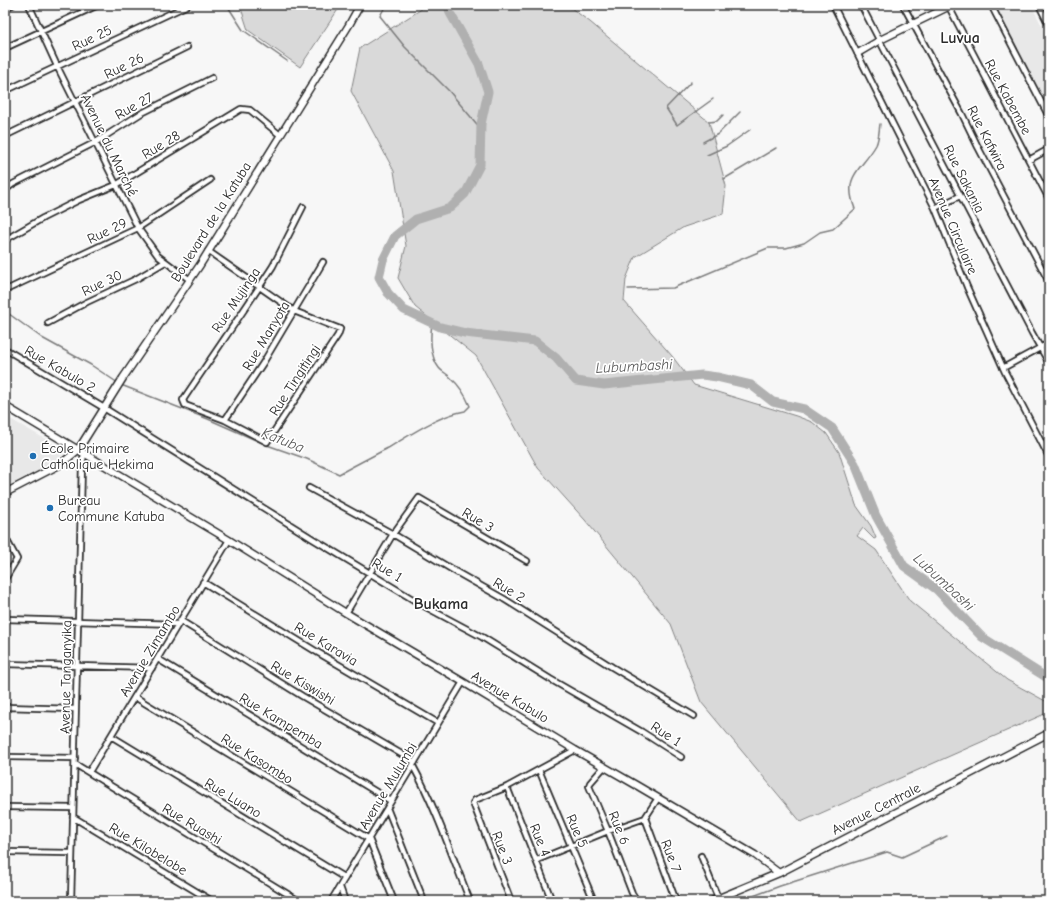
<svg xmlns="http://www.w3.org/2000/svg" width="1054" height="906" font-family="'Comic Neue',sans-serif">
  <rect width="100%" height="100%" fill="#f7f7f7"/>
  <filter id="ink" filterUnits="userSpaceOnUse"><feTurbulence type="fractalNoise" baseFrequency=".025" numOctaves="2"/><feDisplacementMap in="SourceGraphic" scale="8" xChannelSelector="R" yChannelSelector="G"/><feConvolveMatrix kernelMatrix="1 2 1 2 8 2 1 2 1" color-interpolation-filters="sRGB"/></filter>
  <g filter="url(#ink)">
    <path fill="#e8e8e8" d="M1005 5H1031L1049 39V110L997 9Z
      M5 416 66 451 56 461 5 487Z"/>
    <path fill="#d9d9d9" stroke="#828282" d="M240 5H341L300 67 248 30Z
      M428 5H567L590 22 709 122 726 186 723 214 684 227 635 257 626 279 624 301 672 356 694 385 796 416 812 422 826 433 839 452 856 505 871 526 876 538 874 539 863 528 857 536 876 550 910 601 1007 680 1049 703V712L801 822 701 702 671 624 585 520 538 468 476 356 415 307 398 278 406 246 394 171 351 91 360 48Z"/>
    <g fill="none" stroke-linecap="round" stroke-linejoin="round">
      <path stroke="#7b7b7b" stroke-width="1.5" d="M227 5 243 30 287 61
        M386 5 380 16 405 47 449 91 481 129
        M691 82 666 108 677 125 713 99
        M709 122 717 121 723 115
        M703 142 718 134 740 112
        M707 155 727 146 751 129
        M724 179 776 148
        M628 289 673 288 768 248H786L804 243 820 232 833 229 855 209C842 175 861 171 876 145 879 139 879 130 880 124
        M5 311 42 338 91 365 118 383
        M121 385 208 419 267 445 307 459 339 474C355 465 371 457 388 448 412 434 437 416 465 411L470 406C465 394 460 386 451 378 448 374 442 372 439 368 430 357 430 337 432 323
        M740 901 780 886 887 852 902 857 947 836"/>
      <path stroke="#b0b0b0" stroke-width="9" d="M448 5 450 13 479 64 488 92 481 124 480 165 465 194 450 208 416 219 395 236 383 260 379 277 388 293 404 310 440 327 465 333 535 341 556 358 576 381 604 385 702 375 717 377 751 385 773 402 804 409 832 428 855 464 876 516 904 566 936 589 982 637 1049 679"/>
      <g stroke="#2b2b2b" stroke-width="8">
        <path id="street" d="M29 5 57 66 138 228 158 256 190 280
          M833 5 935 208 967 287 1005 372 1049 457
          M861 5 1032 333 1049 363
          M903 5 962 114 978 147 1049 282
          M948 5 1049 199
          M991 5 1049 117
          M1039 5 1049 25
          M5 8 12 5
          M5 48 98 5
          M5 91 188 5
          M5 136 187 47
          M1029 160 1049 149
          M5 190 13 184 96 142 140 114 212 78
          M935 208 960 196
          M5 240 43 218 79 200 116 185 241 109 250 110 280 135
          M208 251 294 311 340 329 338 335 267 442 225 420 185 405 183 400C213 355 244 311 273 266L303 207
          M6 290 138 228 210 180
          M48 323 87 302 136 279 165 262
          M5 349 104 408 313 539 424 606 482 637 550 679 642 732 681 757
          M1003 368 1049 343
          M225 420 263 363 323 262
          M309 488 393 534 458 573 504 599 612 667 694 716
          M5 537 17 559 5 579
          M203 582 317 652 438 723
          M346 613 393 534 419 498 527 561
          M5 619 178 624
          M181 621 302 696 415 762
          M158 659 391 801
          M5 664 152 668
          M135 697 369 839 394 901
          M5 707 75 709
          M111 736 345 878
          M5 757 75 758
          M75 764 299 901
          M413 766C436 808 452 856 470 901
          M604 767 590 783 589 786 608 831 632 893 637 901
          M539 770 594 901
          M89 772 229 540
          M507 787 552 901
          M5 807 73 808
          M387 808 424 901
          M73 817 212 901
          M645 818 676 901
          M5 852 71 853
          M701 856 718 898
          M537 860 608 831 645 818 658 798
          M340 887 345 901
          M5 901H15
          M71 901 82 465 84 454
          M331 901 463 682
          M511 901 473 803 475 800 507 787 575 750"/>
      </g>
      <g stroke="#2b2b2b" stroke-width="9">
        <path id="secondary" d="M858 53 880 40 952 5
          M5 406 229 540 346 613 463 682 575 750 636 785 755 855 779 873
          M5 493 61 464 78 450 123 378 200 265 349 25 360 5
          M712 901 779 873 1049 733"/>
      </g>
      <use href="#street" stroke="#fff" stroke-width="4.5"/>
      <use href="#secondary" stroke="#fff" stroke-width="6"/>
    </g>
  </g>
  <g fill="#1f6fb2" stroke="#fff" stroke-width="1.5">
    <circle cx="33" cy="456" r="4"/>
    <circle cx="50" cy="508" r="4"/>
  </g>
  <g text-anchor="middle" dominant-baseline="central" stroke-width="3.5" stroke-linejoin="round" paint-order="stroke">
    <g font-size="14" fill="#2b2b2b" stroke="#fff">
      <text transform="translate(92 38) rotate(-25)">Rue 25</text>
      <text transform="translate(124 66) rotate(-26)">Rue 26</text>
      <text transform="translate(1008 97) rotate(62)">Rue Kabembe</text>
      <text transform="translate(134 106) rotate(-29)">Rue 27</text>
      <text transform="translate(987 138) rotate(63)">Rue Kafwira</text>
      <text transform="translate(109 145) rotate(64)">Avenue du Marché</text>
      <text transform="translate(161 145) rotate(-31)">Rue 28</text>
      <text transform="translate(964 179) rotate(63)">Rue Sakania</text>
      <text transform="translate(211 222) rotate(-58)">Boulevard de la Katuba</text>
      <text transform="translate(953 226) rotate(67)">Avenue Circulaire</text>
      <text transform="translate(107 231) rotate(-25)">Rue 29</text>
      <text transform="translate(102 283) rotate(-25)">Rue 30</text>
      <text transform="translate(236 300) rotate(-56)">Rue Mujinga</text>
      <text transform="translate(266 336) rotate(-59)">Rue Manyota</text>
      <text transform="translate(60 369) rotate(30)">Rue Kabulo 2</text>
      <text transform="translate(295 380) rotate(-57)">Rue Tingitingi</text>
      <text transform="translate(478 520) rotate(31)">Rue 3</text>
      <text transform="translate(387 570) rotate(31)">Rue 1</text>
      <text transform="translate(509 590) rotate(31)">Rue 2</text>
      <text transform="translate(326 644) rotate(31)">Rue Karavia</text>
      <text transform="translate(150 651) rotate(-59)">Avenue Zimambo</text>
      <text transform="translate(66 677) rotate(-89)">Avenue Tanganyika</text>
      <text transform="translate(303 683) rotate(31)">Rue Kiswishi</text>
      <text transform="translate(510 697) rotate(31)">Avenue Kabulo</text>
      <text transform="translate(281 721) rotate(31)">Rue Kampemba</text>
      <text transform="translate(666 734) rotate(33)">Rue 1</text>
      <text transform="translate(257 759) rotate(32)">Rue Kasombo</text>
      <text transform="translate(388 786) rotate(-59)">Avenue Mulumbi</text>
      <text transform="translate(233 798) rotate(31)">Rue Luano</text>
      <text transform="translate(876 809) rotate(-27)">Avenue Centrale</text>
      <text transform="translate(192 824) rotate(31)">Rue Ruashi</text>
      <text transform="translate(619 828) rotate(68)">Rue 6</text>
      <text transform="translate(577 831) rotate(67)">Rue 5</text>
      <text transform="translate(540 840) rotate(68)">Rue 4</text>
      <text transform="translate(502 848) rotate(69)">Rue 3</text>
      <text transform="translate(148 849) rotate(31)">Rue Kilobelobe</text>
      <text transform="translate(671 856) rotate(69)">Rue 7</text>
    </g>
    <g font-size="14" fill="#2b2b2b" stroke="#fff" text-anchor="start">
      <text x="41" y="448">École Primaire<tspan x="41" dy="16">Catholique Hekima</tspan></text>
      <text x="58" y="500">Bureau<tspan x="58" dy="16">Commune Katuba</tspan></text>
    </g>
    <g font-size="15" font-style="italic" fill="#5a5a5a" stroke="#fff">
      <text transform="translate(634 366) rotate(-3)">Lubumbashi</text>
      <text transform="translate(283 440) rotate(22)">Katuba</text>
      <text transform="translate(944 582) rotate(43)">Lubumbashi</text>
    </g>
    <g font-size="16" font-weight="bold" fill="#2b2b2b" stroke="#fff">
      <text x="960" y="38">Luvua</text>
      <text x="441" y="604">Bukama</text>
    </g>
  </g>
  <rect width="1054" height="906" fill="none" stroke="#fff" stroke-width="20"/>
  <rect x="10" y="10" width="1034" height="886" fill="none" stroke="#2b2b2b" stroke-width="1.5" filter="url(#ink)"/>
</svg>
